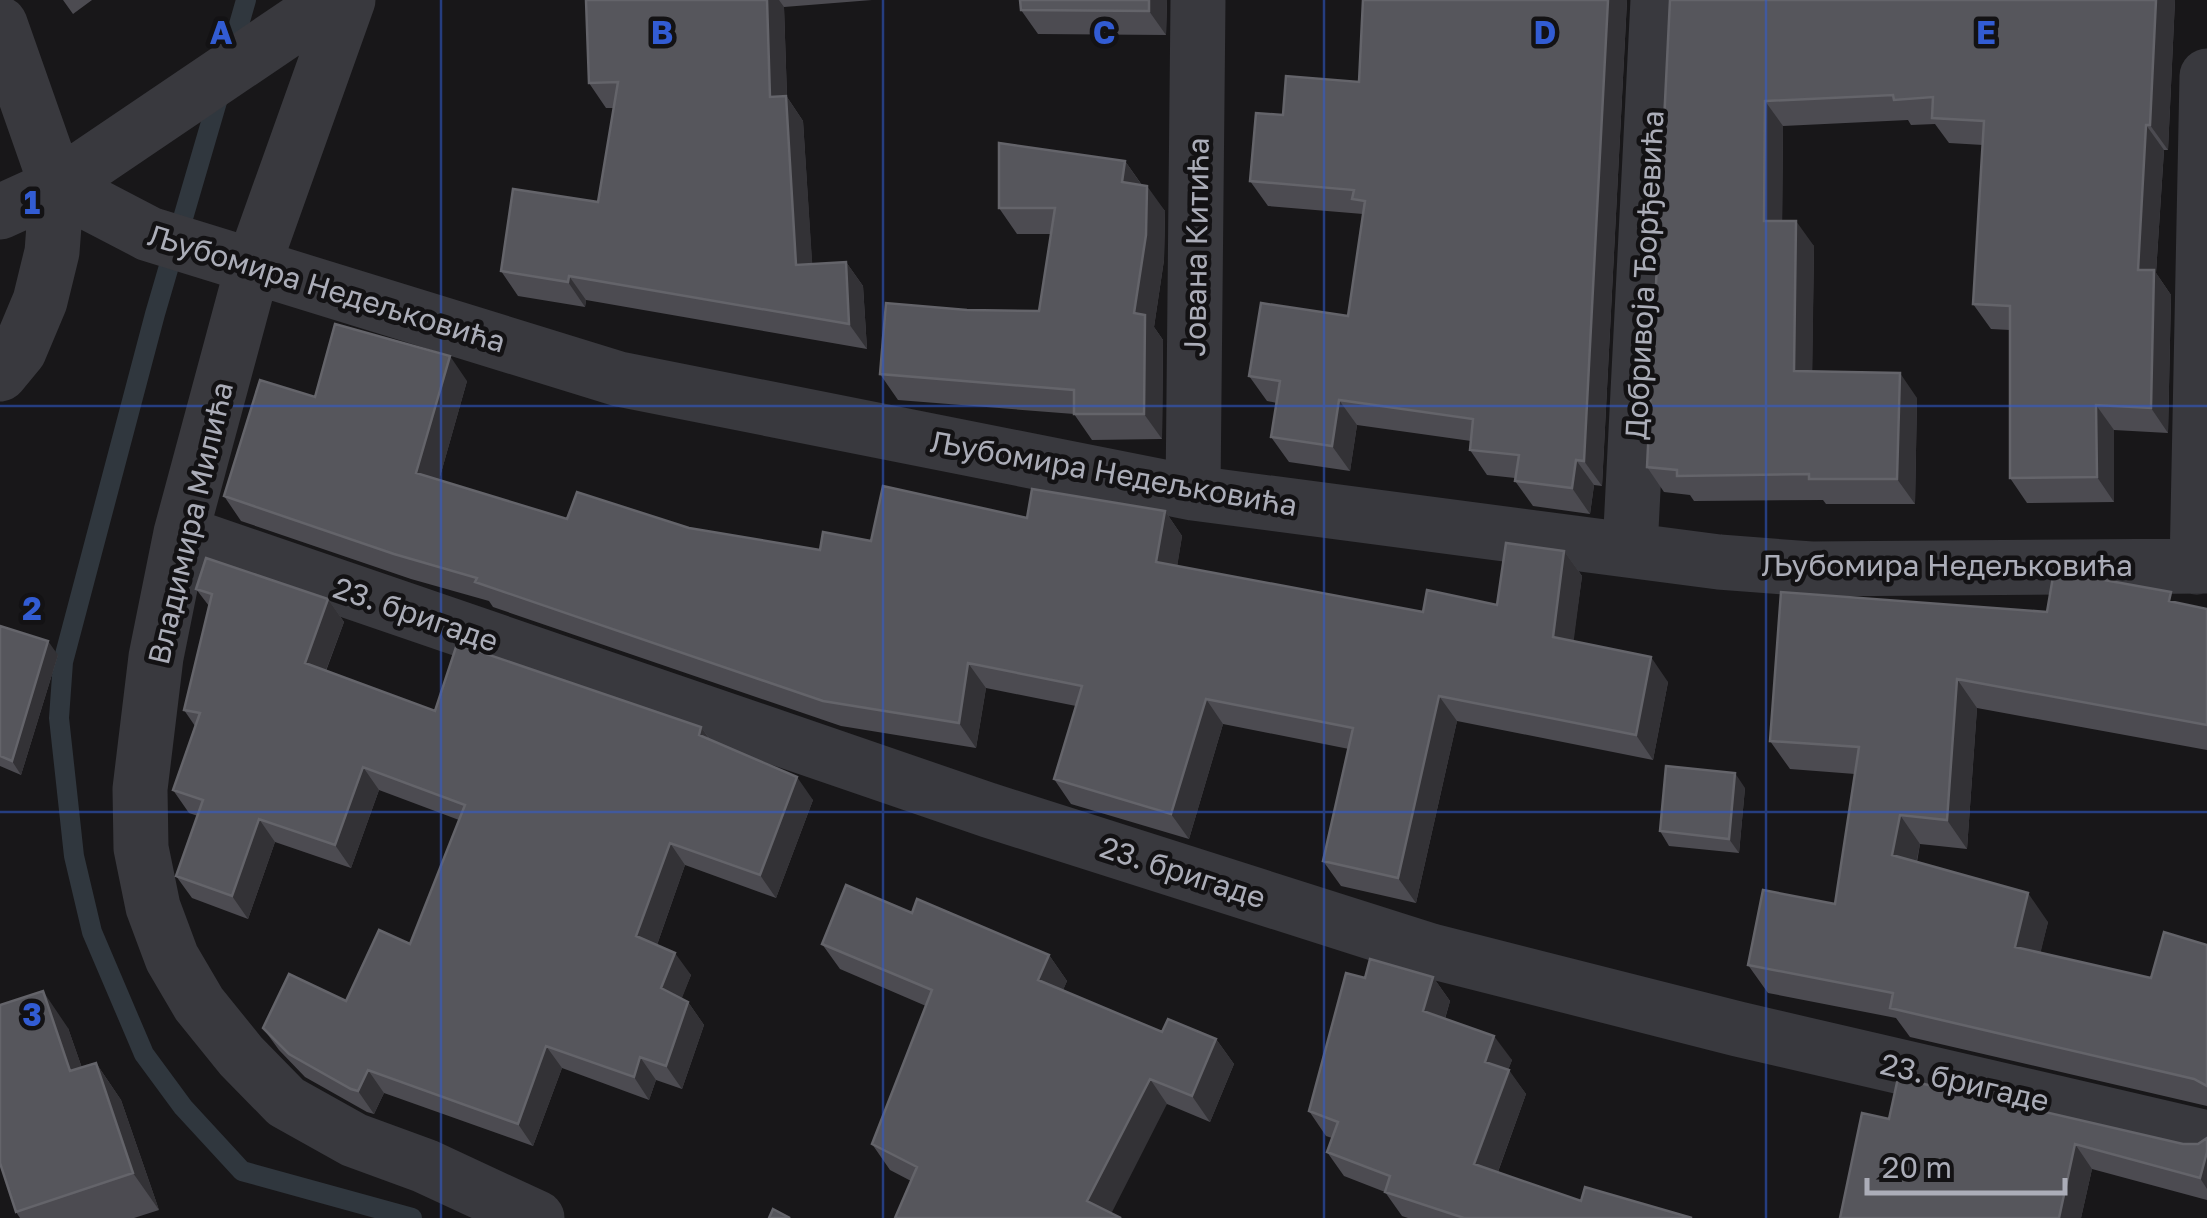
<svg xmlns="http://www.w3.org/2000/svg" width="2207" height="1218" font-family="'Golos Text',sans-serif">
  <rect width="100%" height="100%" fill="#181719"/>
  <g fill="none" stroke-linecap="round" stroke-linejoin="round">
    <path stroke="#30373e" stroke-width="20" d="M230 56 246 0
      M221 88 155 314 63 662 59 718 74 856 92 932 144 1054 183 1107 242 1171 412 1218"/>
    <path stroke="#39393e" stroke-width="55" d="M348 0 253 266 181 533 156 657 140 789 141 848 153 907 172 958 199 1004 241 1056 286 1102 354 1140 425 1166 537 1218
      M0 24 57 186 52 252 40 301 19 351 0 374
      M57 186 149 234 619 379 1193 493 1719 562 1811 569 2207 566
      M0 212 57 186 332 0
      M1193 493 1198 0
      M181 533 988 810 1431 951 1738 1029 2207 1138
      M1630 549 1658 0
      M2197 567 2207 76"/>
  </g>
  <path fill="#4c4b51" d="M63 0H92L73 14Z
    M586 0H872L784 7 787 97 803 121 812 264 846 262 863 286 867 349 586 300 585 307 518 296 501 271 598 202 614 108H606L589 83Z
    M1020 0H1167L1166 35 1038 34 1021 10Z
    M1363 0H1627L1602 486 1594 485 1590 514 1533 506 1515 481V478L1487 475 1470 450 1471 441 1357 425 1350 471 1289 462 1271 437 1277 403 1267 401 1249 376 1348 316 1363 214 1268 206 1250 181 1283 115 1359 82Z
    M1670 0H2175L2168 150H2164L2156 273 2171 295 2168 433 2114 430V502L2027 503 2010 478V330L1991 329 1973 304 1983 145 1949 143 1935 124 1911 125 1908 120 1783 126 1782 221 1814 246 1812 371 1917 398 1915 504H1826L1823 500 1694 501 1690 495 1664 492 1647 467Z
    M1125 161 1142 185 1165 211 1164 260 1154 327 1163 340 1162 439 1092 440 1074 414 898 400 880 374 967 310 1039 311 1051 234H1017L999 208Z
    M467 381 439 480 567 519 689 528 820 550 1027 518 1165 511 1182 536 1177 566 1423 612 1497 605 1564 551 1582 576 1573 641 1668 682 1653 760 1457 721 1416 903 1341 886 1323 861 1349 749 1223 724 1189 839 1071 804 1054 779 1076 706 986 688 976 748 841 726 493 607 489 601 411 579 241 521 224 496 315 397Z
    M196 589 328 599 344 622 326 671 435 711 701 727 710 739 813 800 776 898 685 865 657 945 691 975 681 999 688 1002 704 1025 682 1089 656 1080 649 1100 562 1068 533 1146 384 1093 374 1114 367 1112 305 1077 279 1050 263 1028 346 1001 410 944 459 820 379 790 351 868 275 842 248 919 192 898 176 876 198 816 189 813 173 790 195 726 184 710 209 606Z
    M2178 603 2207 609V750L1977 708 1967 849 1920 844 1917 862 2048 922 2040 953 2151 978 2207 945V1106L1910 1037 1896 1018 1768 993 1748 965 1835 904 1855 774 1790 769 1770 741 2047 612Z
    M0 626 58 655 21 775 0 766Z
    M1745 788 1739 853 1669 846 1660 831Z
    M912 913 1049 955 1067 981 1063 990 1162 1032 1216 1039 1234 1064 1210 1122 1167 1104 911 1181 890 1170 872 1144 926 1006 840 969 822 944Z
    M1433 977 1450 1001 1445 1019 1512 1060 1508 1070 1526 1094 1498 1172 1581 1201 1692 1218H1408L1402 1216 1385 1192 1344 1176 1327 1152 1332 1138 1326 1136 1309 1111 1365 978Z
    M68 1028 82 1068 96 1063 121 1100 159 1210 134 1218H20L16 1212Z
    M1889 1119 2183 1144H2198L2207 1138V1200L2092 1169 2081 1218H1840Z"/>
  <path fill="#333236" d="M767 0H779L784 7 787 97 803 121 814 290 796 265 770 97Z
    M1149 0H1167L1166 35 1149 11Z
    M1608 0H1627L1602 486 1584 461Z
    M2156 0H2175L2168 150 2150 125Z
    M1765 101 1783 126 1782 246 1764 221Z
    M2146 125 2164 150 2156 273 2171 295 2168 433 2151 408 2138 270Z
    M1125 161 1143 187 1122 182Z
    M1147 186 1165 211 1164 260 1154 327 1163 340 1162 439 1144 414 1134 313Z
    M1796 221 1814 246 1812 396 1794 371Z
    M846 262 863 286 867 349 849 324Z
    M569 276 586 300 585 307 568 282Z
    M450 356 467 381 434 498 416 473Z
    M1900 373 1917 398 1915 504 1897 479Z
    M1339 400 1357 425 1350 471 1332 446Z
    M2096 405 2114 430V502L2097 477Z
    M1576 460 1594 485 1590 514 1572 488Z
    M1165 511 1182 536 1174 587 1156 562Z
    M1564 551 1582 576 1571 662 1553 637Z
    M328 599 344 622 320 686 305 663Z
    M48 641 58 655 21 775 12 761Z
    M1651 657 1668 682 1653 760 1636 735Z
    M968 663 986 688 976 748 959 723Z
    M1957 679 1977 708 1967 849 1947 820Z
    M1439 696 1457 721 1416 903 1398 878Z
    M1206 699 1223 724 1189 839 1171 814Z
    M701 727 717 750 699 735Z
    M363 767 379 790 351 868 335 845Z
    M1735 773 1745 788 1739 853 1729 839Z
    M797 777 813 800 776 898 760 875Z
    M1900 815 1920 844 1912 883 1892 855Z
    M259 819 275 842 248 919 232 896Z
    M670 843 685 865 652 959 636 936Z
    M2028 893 2048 922 2035 976 2015 947Z
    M675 953 691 975 677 1011 661 988Z
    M1049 955 1067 981 1056 1006 1038 980Z
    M1433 977 1450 1001 1440 1035 1423 1011Z
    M43 991 68 1028 96 1108 70 1071Z
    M688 1002 704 1025 682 1089 666 1066Z
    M1494 1036 1512 1060 1502 1086 1485 1062Z
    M1216 1039 1234 1064 1210 1122 1192 1096Z
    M546 1046 562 1068 533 1146 518 1124Z
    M640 1057 656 1080 649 1100 634 1077Z
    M96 1063 121 1100 159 1210 133 1173Z
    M368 1070 384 1093 374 1114 358 1091Z
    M1509 1070 1526 1094 1492 1188 1474 1164Z
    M1150 1079 1167 1104 1109 1218 1087 1201Z
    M2075 1144 2092 1169 2081 1218H2059Z
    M2207 1152V1189L2200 1178Z"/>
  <path fill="#56565c" stroke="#64646a" stroke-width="2.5" d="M586 0H767L770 97 786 96 796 265 846 262 849 324 569 276 568 282 501 271 513 189 598 202 618 82 589 83Z
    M1020 0H1149V11L1021 10Z
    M1363 0H1608L1584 461 1576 460 1572 488 1515 481 1519 455 1470 450 1473 419 1339 400 1332 446 1271 437 1280 381 1249 376 1261 303 1348 316 1365 201 1352 199 1354 190 1250 181 1256 113 1283 115 1286 76 1359 82Z
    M1670 0H2156L2150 125H2146L2138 270H2154L2151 408 2096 405 2097 477 2010 478V306L1973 304 1984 121 1932 118 1933 97 1894 100 1893 95 1765 101 1764 221H1796L1794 371 1900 373 1897 479H1809V474L1677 476V470L1647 467Z
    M999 143 1125 161 1122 182 1147 186 1146 235 1134 313 1145 315 1144 414H1074V390L880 374 886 303 967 310 1039 311 1055 208H999Z
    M335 324 450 356 416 473 567 519 577 492 689 528 820 550 823 532 871 541 883 486 1027 518 1032 489 1165 511 1156 562 1423 612 1427 590 1497 605 1506 543 1564 551 1553 637 1651 657 1636 735 1439 696 1398 878 1323 861 1353 728 1206 699 1171 814 1054 779 1082 686 968 663 959 723 823 701 475 582 477 578 394 554 224 496 260 380 315 397Z
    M206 558 328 599 305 663 435 711 457 644 701 727 699 735 797 777 760 875 670 843 636 936 675 953 661 988 688 1002 666 1066 640 1057 634 1077 546 1046 518 1124 368 1070 358 1091 351 1089 289 1054 263 1028 289 974 346 1001 379 930 410 944 465 805 363 767 335 845 259 819 232 896 176 876 203 800 173 790 200 713 184 710 212 594 196 589Z
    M2054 571 2171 592 2169 601 2207 609V725L1957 679 1947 820 1900 815 1892 855 2028 893 2015 947 2151 978 2164 932 2207 945V1086L2194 1079 1890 1008 1893 993 1748 965 1763 890 1835 904 1859 747 1770 741 1781 592 2047 612Z
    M0 626 48 641 12 761 0 756Z
    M1666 766 1735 773 1729 839 1660 831Z
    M846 885 912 913 917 899 1049 955 1038 980 1162 1032 1168 1019 1216 1039 1192 1096 1150 1079 1087 1201 1121 1218H895L917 1167 872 1144 932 990 822 944Z
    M1370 959 1433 977 1423 1011 1494 1036 1485 1062 1509 1070 1474 1164 1581 1201 1585 1187 1692 1218H1464L1385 1192 1390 1176 1327 1152 1338 1122 1309 1111 1346 973 1365 978Z
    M43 991 70 1071 96 1063 133 1173 16 1212 0 1163V1005Z
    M1898 1078 2183 1144H2198L2207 1138V1152L2200 1178 2075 1144 2059 1218H1840L1862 1113 1889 1119Z
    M773 1209 790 1218H769Z"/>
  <path fill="none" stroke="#325cd3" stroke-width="2.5" stroke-opacity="0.55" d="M441 0V1218M883 0V1218M1324 0V1218M1766 0V1218M0 406H2207M0 812H2207"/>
  <g text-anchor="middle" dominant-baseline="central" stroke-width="9" stroke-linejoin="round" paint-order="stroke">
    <g font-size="30" fill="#abadb8" stroke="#131214">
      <text transform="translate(1196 247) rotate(-89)">Јована Китића</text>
      <text transform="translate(1644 275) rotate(-87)">Добривоја Ђорђевића</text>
      <text transform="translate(327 288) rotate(17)">Љубомира Недељковића</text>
      <text transform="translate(1114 473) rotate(10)">Љубомира Недељковића</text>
      <text transform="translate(190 523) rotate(-77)">Владимира Милића</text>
      <text x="1947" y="565">Љубомира Недељковића</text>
      <text transform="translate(416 614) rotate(19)">23. бригаде</text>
      <text transform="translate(1183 872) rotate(18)">23. бригаде</text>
      <text transform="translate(1965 1082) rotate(13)">23. бригаде</text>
    </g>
  </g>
  <g font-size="32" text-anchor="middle" font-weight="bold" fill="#325cd3" stroke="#131214" stroke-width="9" stroke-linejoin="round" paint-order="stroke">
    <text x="221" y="44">A</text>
    <text x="662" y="44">B</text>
    <text x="1104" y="44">C</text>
    <text x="1545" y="44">D</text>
    <text x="1986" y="44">E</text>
    <text x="32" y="214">1</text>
    <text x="32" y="620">2</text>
    <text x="32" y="1026">3</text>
  </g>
  <path d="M1867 1178v15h198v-15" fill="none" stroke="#abadb8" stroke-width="5"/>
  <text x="1882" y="1178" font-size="30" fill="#abadb8" stroke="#131214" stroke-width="8" paint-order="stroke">20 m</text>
</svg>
